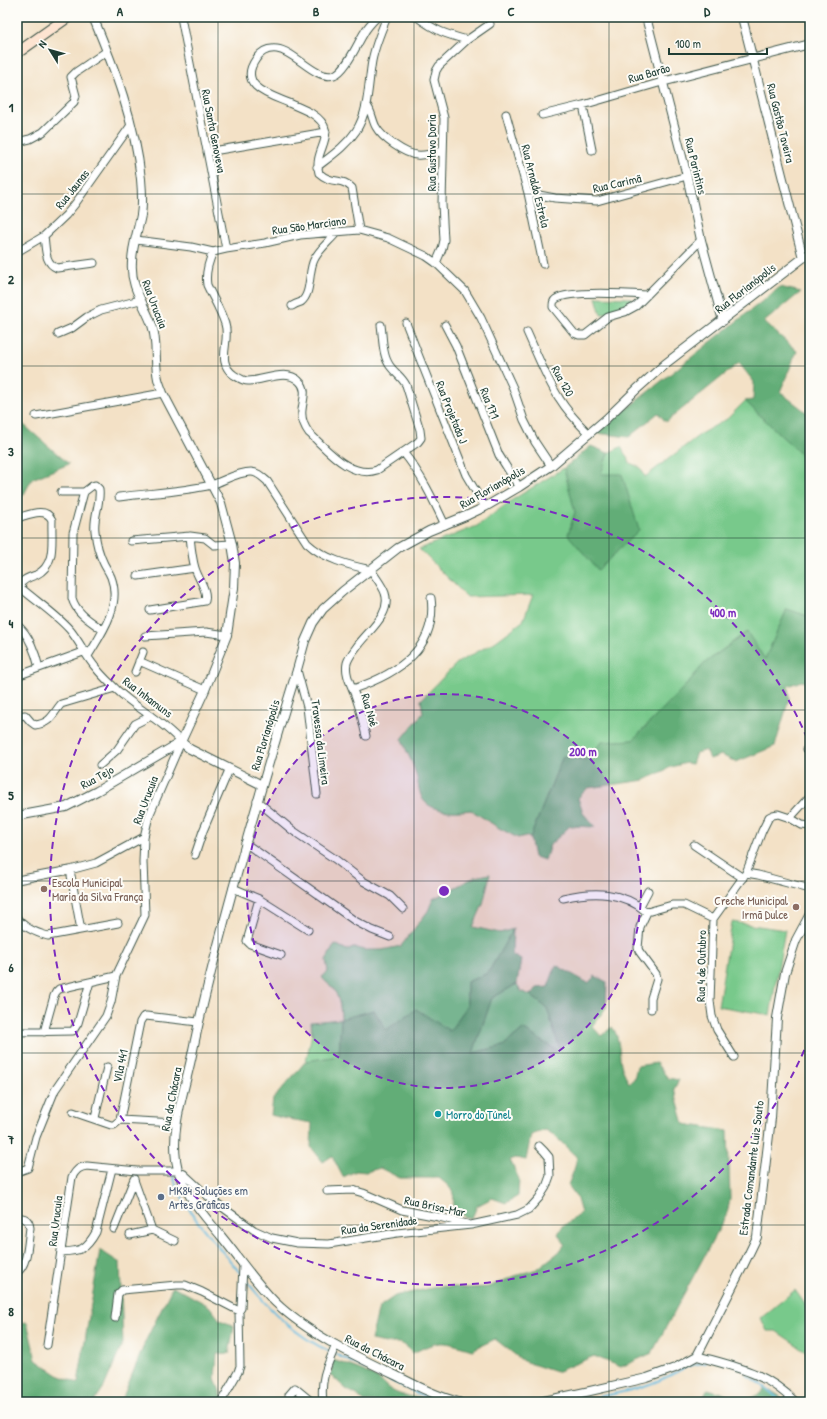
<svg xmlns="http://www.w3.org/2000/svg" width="827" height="1419" font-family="'Patrick Hand',sans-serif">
  <rect width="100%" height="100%" fill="#fdfcf7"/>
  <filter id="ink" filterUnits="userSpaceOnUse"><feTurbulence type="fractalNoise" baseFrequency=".025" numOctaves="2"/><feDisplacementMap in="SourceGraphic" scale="8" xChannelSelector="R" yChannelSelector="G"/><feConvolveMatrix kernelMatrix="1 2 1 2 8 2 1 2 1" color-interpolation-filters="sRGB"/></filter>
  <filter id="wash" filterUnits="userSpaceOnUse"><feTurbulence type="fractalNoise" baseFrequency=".012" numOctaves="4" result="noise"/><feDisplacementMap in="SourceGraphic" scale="16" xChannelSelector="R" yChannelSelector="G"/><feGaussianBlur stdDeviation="0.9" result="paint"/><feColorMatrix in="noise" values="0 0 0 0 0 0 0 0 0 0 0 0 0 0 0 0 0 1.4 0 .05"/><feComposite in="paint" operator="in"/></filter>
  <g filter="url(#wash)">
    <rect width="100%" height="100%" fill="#f3e1c6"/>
    <path fill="#78c98b" stroke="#4c8360" d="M596 297 631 298 633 303 601 315Z
      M745 401 810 463V617L787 609 765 660 746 632 705 663 685 686 633 740 602 742 585 760 563 756 530 838 525 836 518 838 499 828 471 810C456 812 431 813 422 798 418 790 418 779 415 771 412 760 405 750 402 739L423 713 421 700 457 663 495 642 523 621 533 595 467 597 419 549 477 526 512 500 564 468 575 512 568 535 601 474 608 453 621 447 630 463 641 468 645 477 702 433 727 419Z
      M490 874 483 904 473 927 500 933 513 929 488 973 467 982V1006L450 1031 386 1030 341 1019 339 1056 306 1061 312 1034 311 1022 341 1019C341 1009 339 997 333 988 329 984 325 982 322 977L328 972 326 960 335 944 347 950 353 947 365 950H382L401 946 428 911 433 899 475 877Z
      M732 922 785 930 770 1015 718 1006Z
      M517 984 521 991 530 995 547 1008 562 1054 523 1029 503 1046 473 1053 492 998Z
      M795 1290 805 1304 810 1316V1354L776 1331H767L761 1318Z"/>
    <path fill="#62ad77" stroke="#407556" d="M780 287 801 292 764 322 797 351 780 392 810 415V463L745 401 753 400 754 382 739 363 666 422 658 413 629 437 596 433Z
      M17 419 69 464 32 479 24 494H17Z
      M591 446 608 453 601 474H622L639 530 598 570 568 535 575 512 564 468Z
      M787 609 810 617V683L801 681 788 686 789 699 775 746 736 762 721 755 710 759 706 750 696 753 692 764 686 763 671 767 645 780 588 788 578 798 583 813 595 827 570 826 550 845 545 860 534 857 530 838 563 756 585 760 602 742 633 740 685 686 705 663 747 632 765 659Z
      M513 929 512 955 521 960 517 984 492 998 473 1053 503 1046 523 1029 561 1053 547 1008 530 995 537 988 548 987 556 965 588 983 595 976 607 982 606 1008 592 1026 601 1036 612 1027C621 1038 618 1054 622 1068 624 1073 627 1078 629 1083L634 1079 637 1066 656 1063 668 1078 679 1080 674 1089 684 1124 728 1131 730 1198 727 1214 652 1353 621 1367 594 1356 556 1372 523 1361 495 1339 472 1350C442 1341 441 1339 413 1353L401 1343H386L371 1340 379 1307 395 1296 441 1286 468 1288 488 1287 515 1276 537 1269 559 1252 565 1244 558 1234 562 1227 581 1213 576 1196 568 1185 574 1170 577 1157C566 1148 558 1137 546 1130L531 1135 526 1160 516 1158 510 1160 519 1179 518 1196 506 1203 492 1198 477 1206 472 1218H465L462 1213 453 1206C456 1191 450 1187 439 1178H400L380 1168 366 1172 356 1171 343 1177 332 1156 323 1162 311 1147 312 1123 282 1118 271 1115 273 1099 306 1061 339 1056 341 1019 374 1010 386 1030 416 1009 450 1031 467 1006V982L488 973Z
      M100 1250 120 1263 123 1343 104 1387 94 1402H17V1323L27 1322 36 1360 58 1375 78 1383Z
      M173 1286 209 1306 220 1320 234 1326 229 1353 217 1354 215 1378 222 1397 232 1402H121L146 1340Z
      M333 1360C348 1365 363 1370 377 1378 382 1381 386 1387 391 1390 404 1398 419 1396 433 1402H364L358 1396 346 1389 331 1375Z
      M765 1387 781 1397 785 1402H697L703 1398 708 1389 722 1393 742 1402C750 1399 762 1395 765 1387Z"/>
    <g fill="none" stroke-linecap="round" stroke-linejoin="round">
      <path stroke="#61badf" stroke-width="2" d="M172 1173C184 1213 215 1241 240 1273
        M245 1279C270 1311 294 1335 331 1352
        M335 1354 417 1393 441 1402
        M747 1375 761 1384 782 1402
        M572 1402C601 1396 633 1392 660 1380 676 1374 689 1362 706 1363"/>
    </g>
  </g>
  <g filter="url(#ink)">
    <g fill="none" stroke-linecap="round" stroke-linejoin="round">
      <g stroke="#3f564a" stroke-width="9">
        <path id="minor" d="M181 17 226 249
          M417 17C436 31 445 34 467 40L439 66 436 71 434 80 444 118 442 204 444 240 442 249 436 263
          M467 40 490 24
          M366 104C372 111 372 120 376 127 382 138 405 154 417 155 425 156 435 153 442 151
          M583 105 592 150
          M506 114 528 193 543 264
          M542 115 583 105 662 82
          M17 142 30 139 43 132 74 102 76 96 71 77 76 72 107 51
          M207 152 326 132
          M317 167C331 156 346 146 356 131 369 111 368 84 372 61 375 45 381 31 387 17
          M528 193 555 198 597 201 687 176
          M359 230 352 188C342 177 332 185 319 173 312 148 343 133 311 113 303 109 296 106 289 103 270 95 237 86 256 59 261 51 268 48 277 49 295 51 316 81 334 75 346 71 357 44 364 33 367 27 372 22 377 17
          M44 236C46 248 44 263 57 268L94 263
          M136 240 191 247 213 252 226 249 265 243 300 235 359 230 388 238 426 256 436 263 465 291 481 318 513 388 524 420 535 442 551 466
          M17 252 44 236 66 215 75 204 131 125
          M213 252C208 263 205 273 207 285 213 298 221 311 225 324 231 342 215 362 234 375 239 378 243 381 248 381 264 381 286 368 299 381 308 389 303 399 302 410 301 418 304 426 309 433 327 449 350 479 377 470L418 442 421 438 420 430 406 385C402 377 395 373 390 366 382 355 383 338 381 325
          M647 295C631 294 568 290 556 299 553 301 553 303 553 307L574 333 579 335H585L608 317 625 312 636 306 701 240
          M292 306C295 304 298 303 301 302 312 294 308 271 314 260 319 249 330 241 338 231
          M406 323 418 354 466 475 485 507
          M445 325 456 346 499 455 519 487
          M527 332C537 354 546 378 559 398 567 411 578 423 589 434
          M58 334 72 328 87 317 101 310 140 300
          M36 416 163 393
          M403 452C421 474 433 499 445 525
          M61 492H84
          M119 497C149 493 181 492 211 485 224 481 237 472 251 472 258 472 262 477 267 481L307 543C324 559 348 565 371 570 376 578 382 585 385 593 392 614 369 630 358 645 354 651 349 656 347 663 344 676 354 689 357 701 361 712 363 724 366 736
          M17 518C28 515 46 506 52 520 51 540 57 565 36 575 30 577 23 579 20 585L21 588C37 602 56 614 70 630 80 642 86 657 96 668 102 676 110 683 117 690 138 710 162 720 181 742L149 816 144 837 143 862 145 915 116 976 111 1002 106 1016 55 1090 36 1137 28 1168 17 1172
          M131 541 190 536 205 538 214 545 232 544
          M138 576 195 568
          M150 610 205 601C208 590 198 579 195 568 192 558 191 546 190 536
          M17 625C29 634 36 654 39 668
          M145 636 206 632 227 635
          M88 656C102 633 122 605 111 577 109 572 106 568 104 564 99 554 96 542 95 531 93 517 101 503 99 489L95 485 92 486 84 492 73 533 72 598C76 613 90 621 103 630
          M139 661 205 690
          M297 670 307 707 317 794
          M135 672 143 652
          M17 676 86 651
          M353 689C395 675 438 649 431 598
          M17 716 25 715 31 722 35 725C51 723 52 715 61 704L115 688
          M807 749 810 751
          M100 765 117 750 135 724 151 716
          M257 801 292 830 335 859 363 881 390 896 403 909
          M790 818 810 796
          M245 843 355 921 372 930 390 937
          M694 845 743 878
          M195 855 203 831 229 770
          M70 870 81 930
          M746 873 758 875 810 889
          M17 880 70 870 96 863 144 837
          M233 888 259 899 308 930
          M563 898C594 891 622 891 647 912L672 905H684L713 919
          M259 899 247 941 250 944 281 955
          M640 906 648 891
          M647 912 640 927 638 948 639 951 656 974 657 979 651 998V1009
          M17 918C24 928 37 933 48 936L118 923
          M17 1032 73 1031 78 1023 90 982
          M44 1032 54 996 56 992 59 989 116 976
          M734 1057 717 1030 712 1016 710 1001 713 919 746 873 762 831 769 817 773 815 778 814 790 818 802 825 810 826
          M73 1112 111 1125H114L120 1120
          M95 1118 107 1067
          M176 1123 120 1120 140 1022 143 1017 146 1016 198 1022
          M134 1180 152 1230 175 1241
          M327 1191 353 1190 363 1193 402 1210 439 1217 467 1224
          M17 1218C25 1217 29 1220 30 1228 28 1240 28 1266 17 1272
          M114 1229 134 1179
          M130 1235 152 1230
          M61 1252C81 1251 86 1250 96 1232L112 1169
          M115 1318 118 1294 122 1290 177 1285H185L202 1292 239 1311 241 1308 243 1266
          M47 1345 72 1177C76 1170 79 1167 87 1166L137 1171H177L184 1174 211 1199 254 1230 272 1238 297 1243 329 1244 397 1233 471 1225 517 1215 529 1209 539 1198 546 1187 550 1176 549 1157 544 1151 539 1146
          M289 1395 295 1388 312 1402
          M221 1402 238 1372 240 1366 239 1311
          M323 1402C320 1379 327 1366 336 1345"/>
      </g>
      <g stroke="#3f564a" stroke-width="10">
        <path id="tertiary" d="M93 17C115 69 135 122 141 179 142 190 143 203 141 215 138 231 132 246 132 262 130 287 144 303 152 325 158 343 154 361 158 379 159 383 161 388 163 393L221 503 232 544 235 563 234 588 227 635 205 690 181 742
          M646 17 687 176 701 240 723 321
          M742 17 803 258
          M662 82 810 44
          M181 742 190 749 262 785
          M17 816 66 807 97 791 181 742
          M697 1356 743 1266 757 1237 771 1118 777 1018 785 973 796 940 810 914
          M697 1356C736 1367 766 1372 795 1402
          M459 1402C438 1397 417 1386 397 1376 357 1357 307 1333 275 1302 255 1282 239 1258 221 1236 203 1214 180 1190 176 1160 171 1123 186 1087 193 1050 204 995 219 940 234 885 254 813 275 741 297 670L305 641 313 623 323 609 343 591 398 548 429 531 468 515 485 507 519 487 551 466 606 419 637 389 665 364 803 258 810 254
          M539 1402 590 1391 647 1378 675 1368 697 1356"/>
      </g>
      <g stroke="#3f564a" stroke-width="12">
        <path id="secondary" d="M17 53 68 17"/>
      </g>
      <use href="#minor" stroke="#fff" stroke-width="7"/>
      <use href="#tertiary" stroke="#fff" stroke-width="8"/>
      <use href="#secondary" stroke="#fde4d1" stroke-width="10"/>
    </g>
  </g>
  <path fill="none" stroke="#1f3d34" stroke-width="1" stroke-opacity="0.55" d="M218 17V1402M414 17V1402M609 17V1402M17 194H810M17 366H810M17 538H810M17 710H810M17 881H810M17 1053H810M17 1225H810"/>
  <circle cx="444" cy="891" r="197" fill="#7b2cbf" fill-opacity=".12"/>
  <g fill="none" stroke="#7b2cbf" stroke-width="2" stroke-dasharray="7 5">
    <circle cx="444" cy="891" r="197"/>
    <path d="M809 1039A394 394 0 1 1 809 743"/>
  </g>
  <g fill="#8d6e63" stroke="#fdfcf7" stroke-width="1.5">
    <circle cx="44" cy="889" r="4"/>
    <circle cx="796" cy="907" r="4"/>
  </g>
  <circle fill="#0f9aa8" stroke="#fdfcf7" stroke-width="1.5" cx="438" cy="1114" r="4"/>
  <circle fill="#5c6f8a" stroke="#fdfcf7" stroke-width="1.5" cx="161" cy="1197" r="4"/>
  <g text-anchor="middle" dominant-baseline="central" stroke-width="4" stroke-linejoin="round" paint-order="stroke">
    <g font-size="12" fill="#1f3d34" stroke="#fdfcf7">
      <text transform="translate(649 73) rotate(-16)">Rua Barão</text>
      <text transform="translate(781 123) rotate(76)">Rua Gastão Taveira</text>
      <text transform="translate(214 131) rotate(79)">Rua Santa Genoveva</text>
      <text transform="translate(431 153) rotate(-90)">Rua Gustavo Doria</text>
      <text transform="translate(696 166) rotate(76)">Rua Parintins</text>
      <text transform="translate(617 183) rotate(-13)">Rua Carimã</text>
      <text transform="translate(536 186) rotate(76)">Rua Arnaldo Estrela</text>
      <text transform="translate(72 189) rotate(-52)">Rua Jaunas</text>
      <text transform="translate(309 225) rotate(-8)">Rua São Marciano</text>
      <text transform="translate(745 288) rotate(-38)">Rua Florianópolis</text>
      <text transform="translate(155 304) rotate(69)">Rua Urucuia</text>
      <text transform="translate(563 381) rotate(61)">Rua 120</text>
      <text transform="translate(490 403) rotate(68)">Rua 171</text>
      <text transform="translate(452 412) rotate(68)">Rua Projetada J</text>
      <text transform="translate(492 487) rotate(-30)">Rua Florianópolis</text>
      <text transform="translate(148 697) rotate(37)">Rua Inhamuns</text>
      <text transform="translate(370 710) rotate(74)">Rua Noé</text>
      <text transform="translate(265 735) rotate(-73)">Rua Florianópolis</text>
      <text transform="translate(321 742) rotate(83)">Travessa da Limeira</text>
      <text transform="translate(97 777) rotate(-29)">Rua Tejo</text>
      <text transform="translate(145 800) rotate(-69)">Rua Urucuia</text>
      <text transform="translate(701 966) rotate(-89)">Rua 4 de Outubro</text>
      <text transform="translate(120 1066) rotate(-78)">Vila 441</text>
      <text transform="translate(171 1099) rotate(-79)">Rua da Chácara</text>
      <text transform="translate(751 1168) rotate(-83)">Estrada Comandante Luiz Souto</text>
      <text transform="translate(435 1206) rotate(12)">Rua Brisa-Mar</text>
      <text transform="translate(55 1221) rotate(-83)">Rua Urucuia</text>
      <text transform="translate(379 1225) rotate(-8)">Rua da Serenidade</text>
      <text transform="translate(375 1352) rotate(27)">Rua da Chácara</text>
    </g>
    <g font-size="12" fill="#785e54" stroke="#fdfcf7" text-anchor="start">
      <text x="52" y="882">Escola Municipal<tspan x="52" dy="14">Maria da Silva França</tspan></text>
      <text x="788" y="900" text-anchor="end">Creche Municipal<tspan x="788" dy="14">Irmã Dulce</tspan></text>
    </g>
    <g font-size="12" fill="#0d838f" stroke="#fdfcf7" text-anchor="start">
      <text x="446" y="1114">Morro do Túnel</text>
    </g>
    <g font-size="12" fill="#4e5e75" stroke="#fdfcf7" text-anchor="start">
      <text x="169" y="1190">MK84 Soluções em<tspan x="169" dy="14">Artes Gráficas</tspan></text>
    </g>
  </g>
  <circle cx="444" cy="891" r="6" fill="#7b2cbf" stroke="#fdfcf7" stroke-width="2"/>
  <g font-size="12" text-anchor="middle" font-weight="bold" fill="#7b2cbf" stroke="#fdfcf7" stroke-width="4" stroke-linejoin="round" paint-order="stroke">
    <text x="723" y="617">400 m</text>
    <text x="583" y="756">200 m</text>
  </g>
  <rect width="827" height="1419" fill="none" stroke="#fdfcf7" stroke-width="44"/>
  <g transform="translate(50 50) rotate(307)" stroke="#fdfcf7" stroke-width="3" paint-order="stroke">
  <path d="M0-3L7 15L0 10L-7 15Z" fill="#1f3d34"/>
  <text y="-6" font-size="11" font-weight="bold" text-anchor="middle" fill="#1f3d34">N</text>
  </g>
  <path d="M669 48v6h98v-6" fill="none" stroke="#1f3d34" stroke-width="2"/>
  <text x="675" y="48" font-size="12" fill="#1f3d34" stroke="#fdfcf7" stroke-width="3" paint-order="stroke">100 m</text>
  <rect x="22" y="22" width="783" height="1375" fill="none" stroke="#1f3d34" stroke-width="1.5"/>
  <g font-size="13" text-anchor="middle" font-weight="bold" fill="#1f3d34">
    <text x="120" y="16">A</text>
    <text x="316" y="16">B</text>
    <text x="511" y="16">C</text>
    <text x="707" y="16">D</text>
    <text x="11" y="112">1</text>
    <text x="11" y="284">2</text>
    <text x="11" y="456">3</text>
    <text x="11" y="628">4</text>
    <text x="11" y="800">5</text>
    <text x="11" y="972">6</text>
    <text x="11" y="1144">7</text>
    <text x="11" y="1316">8</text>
  </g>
</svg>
